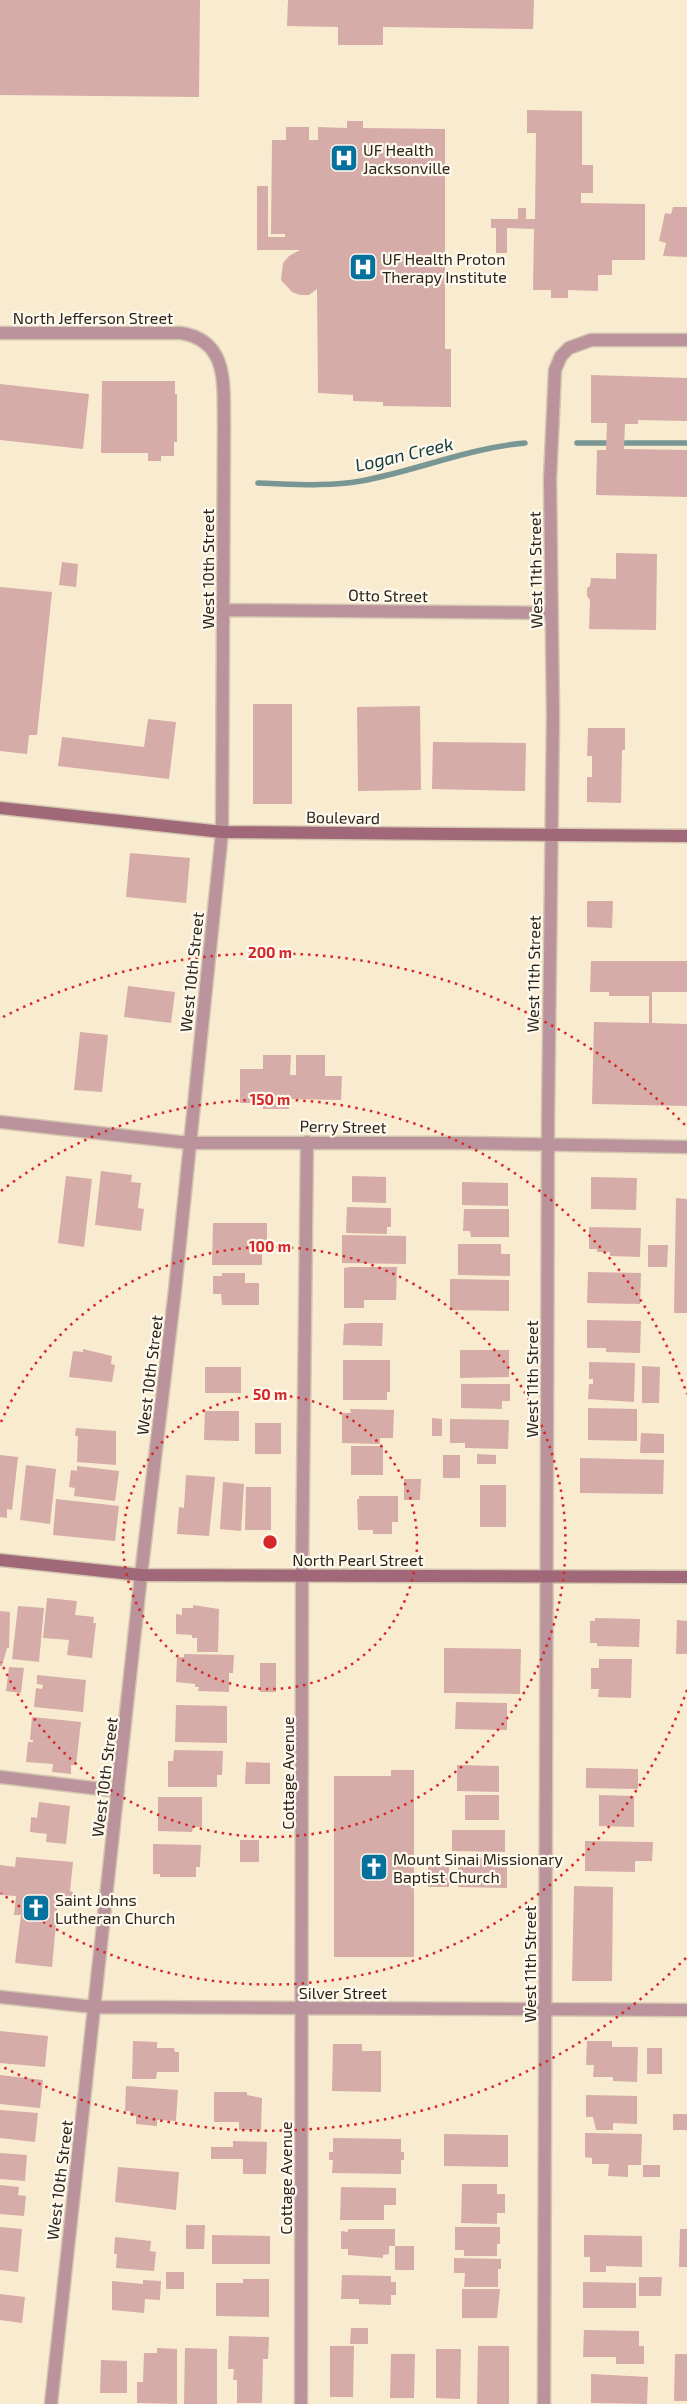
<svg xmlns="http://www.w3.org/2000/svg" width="687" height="2404" font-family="'Exo 2',sans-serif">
  <rect width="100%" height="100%" fill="#f9ebd0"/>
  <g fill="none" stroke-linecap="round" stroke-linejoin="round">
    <path stroke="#779694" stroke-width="5.5" d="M577 443H687
      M258 483C292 484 328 487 361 481 416 471 468 448 525 443"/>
  </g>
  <path fill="#d5aca7" d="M0 0H200L199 97 0 95Z
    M288 0H534L533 29 383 27V45H338V27L287 26Z
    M527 110 582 111V165H593V193H581V203L645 204V260H612V275H598V291L568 290V298H551V290H533L534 229 507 228V253H496V228H491V219H518V208H526V219H535L536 133H527Z
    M347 121H363V128L445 129V349H451V407L383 406V402L353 401V395L318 393 317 289 309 295H300L292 292 281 280 283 263 289 256 300 250H257V186H268V237H285V234H271L272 140H286V127H309V140H318V127L347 128Z
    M673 207H687V257L663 256 666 243 659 241 665 213 671 214Z
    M591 375 687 378V421L638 420V424H625L624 449 687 450V497L596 495 597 450H606L607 423H591Z
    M102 381H175V394H177V442H174V456H161V461H148V453H101Z
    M0 384 89 394 83 449 0 440Z
    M616 553 657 554 656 630 589 629 590 600 587 596V588L590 586 591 578 616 579Z
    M62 562 78 564 76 587 59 585Z
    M0 587 52 592 37 735H29L27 754 0 751Z
    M253 704H292V804H253Z
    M420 706 421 790 358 791 357 707Z
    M148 719 176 722 169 779 58 766 62 737 144 747Z
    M588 728H625V750H622L621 803 587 802V777H592V756H587Z
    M433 742 526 743 525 791 432 789Z
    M130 853 190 858 186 903 126 897Z
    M587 901H613L612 928 587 927Z
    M591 961H687V992H652V1023L687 1024V1106L592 1104 594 1022 649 1023V996H609V992H590Z
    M128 986 175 992 171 1023 124 1017Z
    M80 1032 108 1035 102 1092 74 1090Z
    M263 1055H291L290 1075H296V1055H325V1076H342L341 1100 289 1099V1109H263V1103H240V1069H263Z
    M101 1171 132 1175 131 1182 141 1183 138 1208 144 1209 141 1231 95 1225Z
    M66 1176 92 1179 84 1247 58 1243Z
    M352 1176 386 1177V1203L352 1202Z
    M591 1177 637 1178 636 1210 591 1209Z
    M462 1182 508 1183V1206L462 1205Z
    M676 1198 687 1199V1313H674Z
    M347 1207 391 1208V1227H387V1234L346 1233Z
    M464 1209H509V1237H471L470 1231H463Z
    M213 1223H267V1242H262V1265H212Z
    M589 1227 641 1228 640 1257 610 1256V1252H597V1249H589Z
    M342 1235 406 1236V1264L342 1263Z
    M458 1244H501V1254H510V1276L458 1275Z
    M648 1245H668L667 1267H648Z
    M350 1267H397L396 1300H364V1308H344V1268Z
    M588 1272 641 1273 640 1304 587 1303Z
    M222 1273H245V1283H259V1305H222L221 1294H213V1276H222Z
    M450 1279 509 1280V1311L450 1310Z
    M587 1320 641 1321 640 1353 606 1352V1348H587Z
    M351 1323H383L382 1346 343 1345 344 1324Z
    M83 1349 112 1356 111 1364 115 1365 112 1382 69 1377 73 1351 83 1352Z
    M460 1350H509V1377L460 1378Z
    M343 1360H390V1392H387V1400H343Z
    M589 1362 635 1363 634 1402 588 1399 589 1384H593V1379H589Z
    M642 1366 660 1367 659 1403H642Z
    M205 1367H241V1393H205Z
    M461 1384H510V1401H502V1409L461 1408Z
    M588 1408 637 1409V1441L588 1440Z
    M350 1409 394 1410 393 1438H380V1444L342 1443V1413H351Z
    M205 1411H239V1441L204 1440Z
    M432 1418 442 1419V1436H432Z
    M450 1419 509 1420 508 1449 465 1448V1443H450Z
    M255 1423H281V1454H255Z
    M76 1428 116 1431V1465L77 1462 78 1436H75Z
    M641 1433 664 1434V1453H640Z
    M351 1446H383V1475H351Z
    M477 1454 496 1455V1464H477Z
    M0 1455 18 1457 12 1510 7 1509V1518L0 1517Z
    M443 1455H460V1478H443Z
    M580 1458 664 1460 663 1494 580 1493Z
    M26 1465 56 1469 50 1524 20 1520Z
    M77 1466 119 1471 115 1501 74 1496 75 1488 69 1487 71 1470 77 1471Z
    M186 1475 215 1477 209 1536 177 1534 179 1507 184 1508Z
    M404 1479H421L420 1500H404Z
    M223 1482 244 1484 241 1531 220 1529Z
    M480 1485H506V1527H480Z
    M246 1487H271V1530H245Z
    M359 1496H398V1522H392V1534H373V1530H358L357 1499H359Z
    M56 1499 119 1506 115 1541 53 1535Z
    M47 1598 77 1601 75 1615 94 1617 93 1623H96L92 1658 67 1655 69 1640 43 1638Z
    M193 1605 219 1609 218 1652H197V1638H192V1635L176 1634V1614L182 1615V1608H193Z
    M18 1606 44 1608 39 1662 12 1659Z
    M0 1611 10 1612 9 1648H7L2 1666H0Z
    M595 1618 640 1619 639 1647 597 1646V1643H590V1621H595Z
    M677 1620 687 1621V1654H676Z
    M444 1648 521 1649 520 1694 444 1693Z
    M184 1654 234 1655 233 1673H229V1692L198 1691 199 1687H195V1684L176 1682 177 1657H184Z
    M599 1659H632L631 1698 598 1697 599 1689H591V1668H599Z
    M260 1663H276V1692H260Z
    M9 1667 24 1668 21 1693 6 1691Z
    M37 1675 86 1680 83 1712 34 1707 36 1688 42 1689 43 1685 37 1684Z
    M456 1702 507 1703V1730L455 1729Z
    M176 1705 227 1706V1743L175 1742Z
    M32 1717 81 1722 76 1765H71V1774L52 1772 53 1764 26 1762 28 1742H33V1740H30Z
    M174 1750 223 1751 222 1775H217V1787H168V1761H173Z
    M246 1762 270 1763V1784H245Z
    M457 1765 499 1766V1792L457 1791Z
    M586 1768 638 1769V1789L586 1788Z
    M391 1770H414V1957H334V1776H391Z
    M465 1795H499V1820H465Z
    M599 1795 634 1796V1827L599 1826Z
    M158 1797H202V1827H193L192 1832 158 1831Z
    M39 1802 70 1806 66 1844 46 1842 47 1834 30 1832 31 1817 37 1818Z
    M452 1830H505V1852L452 1851Z
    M240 1840H259V1862H240Z
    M585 1841 653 1842 652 1861H635V1872L585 1871Z
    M153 1844 201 1845 200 1867H196V1877H160V1874H153Z
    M16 1857 73 1862 70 1891 73 1892 72 1902 58 1901 52 1967 15 1963 21 1915H14L16 1896 0 1895V1865L15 1867Z
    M458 1858 507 1859V1888L458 1887Z
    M428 1866H449V1887H428Z
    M574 1886 613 1887 612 1981H572Z
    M0 2031 48 2036 45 2067 0 2063Z
    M133 2041 157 2042V2048H174L175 2052H179V2072H157L156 2079H132Z
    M587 2041H612V2047H638L637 2082 613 2081V2077H593L594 2065H586Z
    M333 2044H362V2051H381V2092L332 2091Z
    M647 2048H662V2074H647Z
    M0 2075 43 2080 40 2108 0 2104Z
    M126 2086 178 2090 176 2121 157 2120V2126L136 2124V2116L130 2115V2111H125Z
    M214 2092H247V2095L262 2098 261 2130H239V2122H214Z
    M586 2095 637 2096V2124L613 2123V2130H596L593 2117H586Z
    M0 2110 38 2113 35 2142 0 2138Z
    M673 2114H687V2130H673Z
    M585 2133 642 2134 641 2165H628V2177L608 2176 609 2164H592V2158L585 2157Z
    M444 2134 508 2135V2167L444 2166Z
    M333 2138 401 2139V2152H404V2160H401V2174L332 2173 333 2160H329V2152H333Z
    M233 2141 267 2142 266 2174H243V2159H211V2147H233Z
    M0 2153 27 2155 25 2181 0 2179Z
    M643 2165H660V2177H643Z
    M118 2167 179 2172 176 2210 115 2202Z
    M462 2184H497V2194H505V2213H497V2224L461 2223Z
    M0 2185 19 2187 18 2195 26 2196 24 2216 0 2214Z
    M341 2187 396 2188V2205H384V2220H340Z
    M186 2225H205L204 2249H186Z
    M0 2227 22 2229 18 2272 0 2270Z
    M455 2227H500V2244H497V2256H464V2250H455Z
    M348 2229H395V2246H389V2254L383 2255V2258L348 2255V2249H341V2231L348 2232Z
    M680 2229H687V2267H679Z
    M212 2235 270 2236V2264H212Z
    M584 2235 642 2236V2267L606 2266V2272H590V2257H584Z
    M115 2237 151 2241 150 2251 156 2252 154 2271 116 2268 117 2254H114Z
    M395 2246H414V2270H395Z
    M454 2258 501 2259V2269H498V2287H464L465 2273H454Z
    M166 2272H184V2289H166Z
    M342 2275 391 2276V2282H396V2295H391V2305L359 2304V2299H341Z
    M639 2277H662L661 2296H639Z
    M243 2279H269V2317L216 2316V2283H243Z
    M143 2280 161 2281 160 2300 145 2299 144 2313 112 2310V2281L143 2284Z
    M583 2282 636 2283V2308H583Z
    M462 2289H500L497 2318H462Z
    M0 2294 25 2297 22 2323 0 2320Z
    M351 2328H368V2344H350Z
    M584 2330 639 2331V2346H644V2364H616V2357H583Z
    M229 2336 269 2337 268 2359H263L262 2403H237V2380H233L234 2369H228Z
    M330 2346H354L353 2397H330Z
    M478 2346H509V2404H477Z
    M157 2348 177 2349V2404L137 2403V2382H143L144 2353H157Z
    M185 2348 217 2349V2404H184Z
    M436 2349H461L460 2399 436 2398Z
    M391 2354H415L414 2398H390Z
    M675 2354H687V2401H674Z
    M101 2360 127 2361V2393H100Z
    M591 2374 648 2377 647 2404 591 2403Z"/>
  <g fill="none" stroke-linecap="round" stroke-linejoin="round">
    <g stroke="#d4c7af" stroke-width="15">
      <path id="street" d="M0 333H181C230 341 223 387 224 425L222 832 175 1290 141 1575 51 2404
        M223 610 552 613
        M0 1122 189 1143H465L687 1147
        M0 1777 118 1791
        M0 1997 94 2007 687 2010
        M301 2404 302 1575 307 1142
        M544 2404 548 1121 553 716 550 479 555 370 561 356 569 348 591 340H687"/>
    </g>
    <g stroke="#d4c7af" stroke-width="15">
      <path id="secondary" d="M0 808 222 832 687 836
        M0 1560 141 1575 687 1577"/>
    </g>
    <use href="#street" stroke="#bb939d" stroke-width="12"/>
    <use href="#secondary" stroke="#a06878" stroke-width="12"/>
  </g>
  <g fill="none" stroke="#d62828" stroke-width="2.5" stroke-dasharray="2.5 5">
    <circle cx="270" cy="1542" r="147"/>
    <path d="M1 1422A295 295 0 1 1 1 1662"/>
    <path d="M687 1690A442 442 0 0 1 1 1893M1 1191A442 442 0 0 1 687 1394"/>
    <path d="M686 1958A589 589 0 0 1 3 2067M3 1017A589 589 0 0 1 686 1126"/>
  </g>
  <defs>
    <g id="hospital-square" transform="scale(1.4375)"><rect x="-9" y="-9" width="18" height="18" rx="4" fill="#05719d" stroke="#fff9ee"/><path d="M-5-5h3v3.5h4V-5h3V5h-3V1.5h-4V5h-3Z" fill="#fff"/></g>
    <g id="church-square" transform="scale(1.4375)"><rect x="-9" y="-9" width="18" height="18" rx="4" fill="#05719d" stroke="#fff9ee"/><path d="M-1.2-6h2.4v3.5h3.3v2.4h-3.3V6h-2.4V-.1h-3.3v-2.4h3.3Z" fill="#fff"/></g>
  </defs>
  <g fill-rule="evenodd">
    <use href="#hospital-square" x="344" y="158"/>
    <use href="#hospital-square" x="363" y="267"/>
    <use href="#church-square" x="374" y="1867"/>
    <use href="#church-square" x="36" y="1908"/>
  </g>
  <g text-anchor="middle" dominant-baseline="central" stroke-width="4.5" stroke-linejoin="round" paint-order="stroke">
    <g font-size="16" fill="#2a251b" stroke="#fff9ee" text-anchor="start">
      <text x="363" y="149">UF Health<tspan x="363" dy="18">Jacksonville</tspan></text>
      <text x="382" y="258">UF Health Proton<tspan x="382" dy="18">Therapy Institute</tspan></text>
      <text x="393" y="1858">Mount Sinai Missionary<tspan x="393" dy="18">Baptist Church</tspan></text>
      <text x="55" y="1899">Saint Johns<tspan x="55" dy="18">Lutheran Church</tspan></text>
    </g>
    <g font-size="16" fill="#2a251b" stroke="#fff9ee">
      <text x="93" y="317">North Jefferson Street</text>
      <text transform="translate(207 569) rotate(-90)">West 10th Street</text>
      <text transform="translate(535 570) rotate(-91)">West 11th Street</text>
      <text transform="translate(388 595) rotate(1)">Otto Street</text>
      <text transform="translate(343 817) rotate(1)">Boulevard</text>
      <text transform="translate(191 972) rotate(-84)">West 10th Street</text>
      <text transform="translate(533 974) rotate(-89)">West 11th Street</text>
      <text transform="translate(343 1126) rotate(1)">Perry Street</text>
      <text transform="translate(149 1375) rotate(-83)">West 10th Street</text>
      <text transform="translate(531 1379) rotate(-90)">West 11th Street</text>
      <text x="358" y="1559">North Pearl Street</text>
      <text transform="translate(287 1773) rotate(-90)">Cottage Avenue</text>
      <text transform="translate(104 1777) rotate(-83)">West 10th Street</text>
      <text transform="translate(529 1964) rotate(-90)">West 11th Street</text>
      <text x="343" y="1992">Silver Street</text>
      <text transform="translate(285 2178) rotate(-90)">Cottage Avenue</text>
      <text transform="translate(59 2180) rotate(-83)">West 10th Street</text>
    </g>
    <g font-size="18" font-style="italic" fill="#103d3f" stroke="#fff9ee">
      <text transform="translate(404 454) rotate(-13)">Logan Creek</text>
    </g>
  </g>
  <circle cx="270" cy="1542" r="8" fill="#d62828" stroke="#fff9ee" stroke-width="2.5"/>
  <g font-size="15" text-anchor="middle" font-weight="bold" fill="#d62828" stroke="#fff9ee" stroke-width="4.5" stroke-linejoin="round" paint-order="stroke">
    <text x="270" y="958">200 m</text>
    <text x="270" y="1105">150 m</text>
    <text x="270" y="1252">100 m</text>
    <text x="270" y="1400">50 m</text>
  </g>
</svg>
